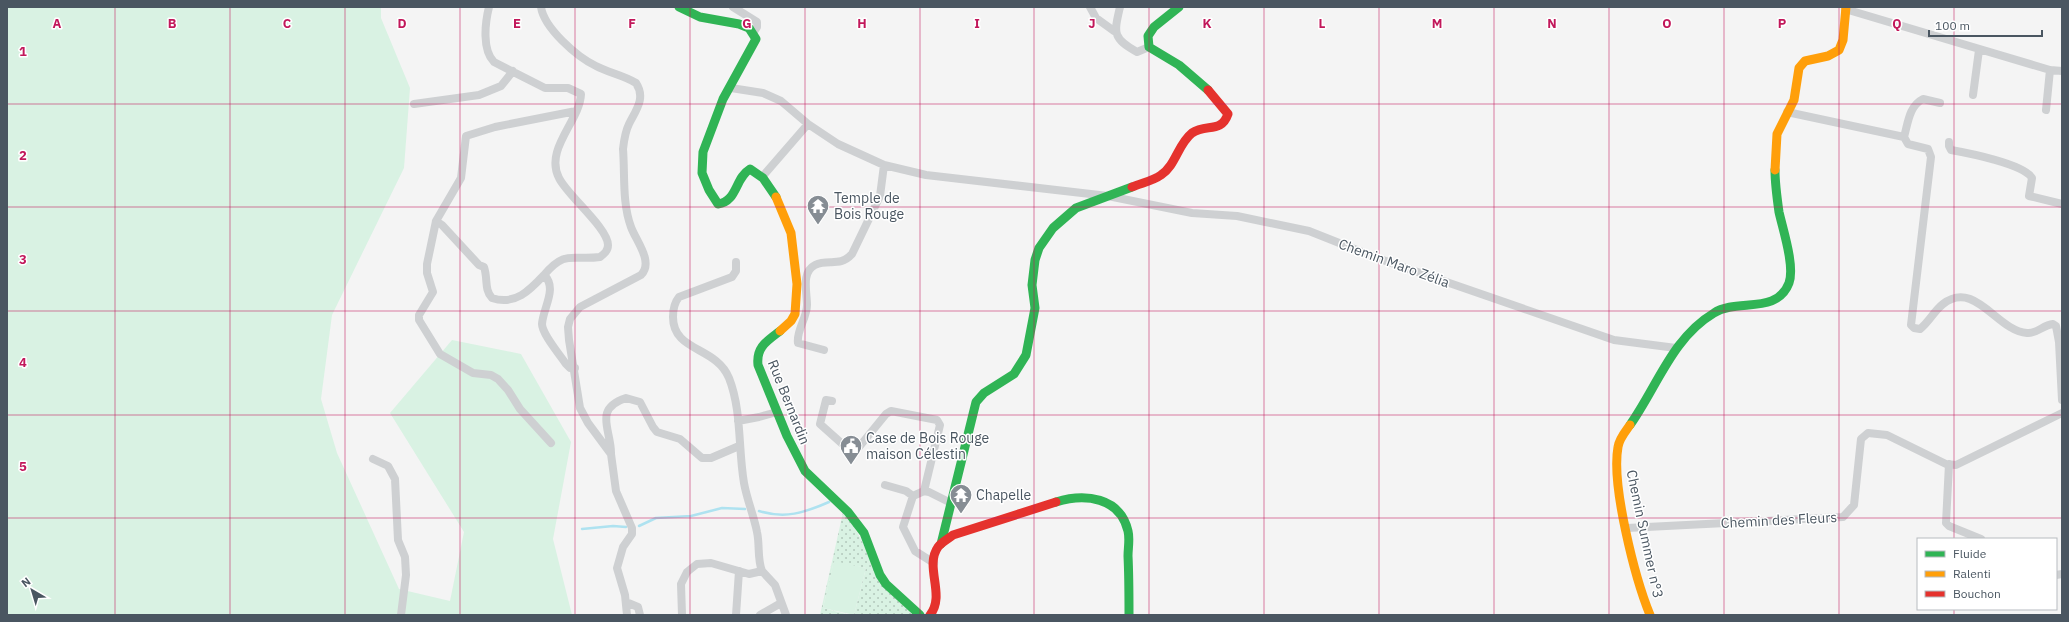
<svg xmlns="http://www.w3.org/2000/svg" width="2069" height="622" font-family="'IBM Plex Sans',sans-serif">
  <defs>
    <pattern id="park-dots" width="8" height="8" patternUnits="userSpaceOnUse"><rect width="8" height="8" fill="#d9f2e3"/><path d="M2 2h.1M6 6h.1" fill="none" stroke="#b2c7bb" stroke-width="1.8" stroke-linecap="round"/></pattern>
  </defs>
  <rect width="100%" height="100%" fill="#f4f4f4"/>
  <path fill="#d9f2e3" d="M7 7H381V18L410 88 404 168 332 315 321 399 337 453 399 589 450 601 464 532 390 413 452 340 521 354 571 442 553 539 572 615H7Z
    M834 560 866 568 854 615 823 608Z"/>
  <path fill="url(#park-dots)" d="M844 508 880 575 920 615H854L866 568 834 561 823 608 850 615H820Z"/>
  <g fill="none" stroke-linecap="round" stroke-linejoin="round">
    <path stroke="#aee2f0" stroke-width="2.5" d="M759 511C785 519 804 513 829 502
      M639 526 656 518 691 516 722 508 745 509
      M582 529 613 526 626 527"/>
    <path stroke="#ced0d2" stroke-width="8" d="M489 7C485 23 482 50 494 62L545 88H568L581 94C580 121 544 149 559 178 567 195 608 228 608 245 608 251 604 254 600 257 572 261 566 249 544 275 558 288 543 308 542 324 542 334 560 355 566 364L570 368H575
      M541 7C544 28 577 57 596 66 609 73 623 75 636 83 646 98 636 110 629 124 625 132 624 140 623 149 625 174 622 203 631 227 636 241 654 262 641 275L580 307 570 319 568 327 569 340 580 408 588 423 611 454 616 491 632 528V534L623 547 617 568 625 595 627 615
      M733 7 757 22V27L753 33
      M1090 7 1096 18 1114 31
      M1120 7C1114 33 1112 38 1137 52L1149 47
      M1845 9 2050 70 2062 71
      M731 88 763 93 781 101 808 124 838 144 884 165 926 175 1108 196 1192 213 1237 216 1309 231 1377 258 1614 340 1676 348
      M1973 95 1979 50
      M1940 103 1923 99C1909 106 1908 123 1904 137L1908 144 1928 149 1931 157 1911 325 1914 328 1920 329C1929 322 1934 311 1943 304 1975 279 1997 331 2027 333 2037 334 2043 325 2053 324L2056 326 2059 342 2062 400
      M414 104 479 95 501 86 513 71
      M2046 110 2050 70
      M1787 112 1904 137
      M1949 142V146L1951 150C1968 153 2024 164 2032 178L2029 196 2062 204
      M763 176 808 124
      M436 221 442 225 479 265 484 267C488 278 484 290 492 298 515 306 530 290 544 275
      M736 262V271L732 277 679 297C674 303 673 309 673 317 673 352 716 346 729 378 742 411 738 449 744 483 747 500 754 516 757 532 760 546 757 558 762 571
      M824 350 798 343C796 331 807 318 807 305 807 292 801 272 815 265 829 258 839 268 852 254L880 196 884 165
      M832 401 826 400 820 424 848 449 859 447 886 414 891 411 937 420 940 425 924 491 929 492 951 503
      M738 421 759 417 777 412
      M551 443 520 409 508 390 498 379 491 375 473 373 440 354 419 320V315L433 292 427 273V264L436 221 461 178 466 136 495 127 576 111
      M611 453C611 429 593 409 626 398L640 402 653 427 657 432 680 439 702 458H711L739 446
      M373 459 388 466 395 479 398 540 405 557 406 575 401 615
      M1949 464 1946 523 1949 526 1981 539
      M885 485 906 491 913 496
      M924 491 913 496 903 527 915 551 934 563
      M1627 528 1843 517 1854 505 1861 439 1868 433 1887 435 1946 464 1956 465 2062 413
      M2056 575 2062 574
      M626 602 638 607 640 615
      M682 615 681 584 687 572 697 564 711 563 749 574 762 571 775 585 786 615
      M736 615 739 571
      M760 615 781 603"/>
    <path stroke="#30b455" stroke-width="9" d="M679 7 700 17 739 24 749 28 756 39 723 99 703 152 702 173 709 190 718 204C737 202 735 178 750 169L763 178 776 197
      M1179 7 1154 27 1148 36 1149 47 1179 65 1208 90
      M780 331C767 341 756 347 758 365L787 436 805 471 848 512 864 533 880 575 886 584 920 615
      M1630 425C1657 387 1672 338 1714 313 1737 298 1777 315 1789 283 1795 266 1783 230 1779 212 1777 198 1775 184 1775 170
      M1056 502C1085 493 1120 497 1128 531 1130 539 1128 548 1128 556 1129 576 1129 595 1129 615
      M941 544 976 402 984 393 1014 374 1026 355 1035 308 1032 285 1035 260 1039 248 1053 228 1076 208 1132 187"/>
    <path stroke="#ff9f0a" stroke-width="9" d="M1775 170 1777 134 1794 100 1799 68 1805 61 1828 56 1839 50 1843 40 1846 7
      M776 197 791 233 797 284 795 314 791 321 780 331
      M1630 425C1625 432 1619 439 1618 447 1611 485 1635 578 1650 615"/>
    <path stroke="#e5322d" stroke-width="9" d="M1132 187C1141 183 1153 181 1161 175 1176 165 1178 144 1192 133 1206 123 1221 134 1228 114L1208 90
      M930 615C946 595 924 567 938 547 942 542 948 539 953 535L1056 502"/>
  </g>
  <path fill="none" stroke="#c2185b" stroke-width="1" stroke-opacity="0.55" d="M115 7V615M230 7V615M345 7V615M460 7V615M575 7V615M690 7V615M805 7V615M920 7V615M1034 7V615M1149 7V615M1264 7V615M1379 7V615M1494 7V615M1609 7V615M1724 7V615M1839 7V615M1954 7V539M7 104H2062M7 207H2062M7 311H2062M7 415H2062M7 518H2062M1954 609V615"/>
  <defs>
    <g id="temple-pin" transform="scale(1.15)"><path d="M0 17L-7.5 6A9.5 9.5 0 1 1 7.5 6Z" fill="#868d94" stroke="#fff"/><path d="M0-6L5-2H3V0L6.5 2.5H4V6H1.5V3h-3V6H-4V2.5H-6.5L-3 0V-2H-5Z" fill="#fff"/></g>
    <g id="civic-pin" transform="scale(1.15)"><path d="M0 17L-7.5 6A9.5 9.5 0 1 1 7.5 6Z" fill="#868d94" stroke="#fff"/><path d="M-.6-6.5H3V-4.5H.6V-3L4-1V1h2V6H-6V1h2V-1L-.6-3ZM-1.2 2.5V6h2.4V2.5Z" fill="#fff"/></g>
  </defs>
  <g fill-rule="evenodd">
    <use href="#temple-pin" x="818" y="206"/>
    <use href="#civic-pin" x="851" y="446"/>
    <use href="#temple-pin" x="961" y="495"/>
  </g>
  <g text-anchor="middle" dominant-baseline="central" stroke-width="3" stroke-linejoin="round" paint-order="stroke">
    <g font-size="14" fill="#4a5661" stroke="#fff" text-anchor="start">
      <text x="834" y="198">Temple de<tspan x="834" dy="16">Bois Rouge</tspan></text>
      <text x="866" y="438">Case de Bois Rouge<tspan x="866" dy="16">maison Célestin</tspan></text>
      <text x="976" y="495">Chapelle</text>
    </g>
    <g font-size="14" fill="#4a5661" stroke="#fff">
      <text transform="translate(1394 263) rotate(20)">Chemin Maro Zélia</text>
      <text transform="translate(789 402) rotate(68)">Rue Bernardin</text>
      <text transform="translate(1779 520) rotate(-3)">Chemin des Fleurs</text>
      <text transform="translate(1645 534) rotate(78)">Chemin Summer n°3</text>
    </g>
  </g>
  <g font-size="13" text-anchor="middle" font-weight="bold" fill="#c2185b" stroke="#fff" stroke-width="3" stroke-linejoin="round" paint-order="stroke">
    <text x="57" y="28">A</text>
    <text x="172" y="28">B</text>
    <text x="287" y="28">C</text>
    <text x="402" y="28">D</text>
    <text x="517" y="28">E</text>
    <text x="632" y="28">F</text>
    <text x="747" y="28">G</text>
    <text x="862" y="28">H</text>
    <text x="977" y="28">I</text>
    <text x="1092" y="28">J</text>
    <text x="1207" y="28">K</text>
    <text x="1322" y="28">L</text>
    <text x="1437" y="28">M</text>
    <text x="1552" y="28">N</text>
    <text x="1667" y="28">O</text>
    <text x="1782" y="28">P</text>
    <text x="1897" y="28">Q</text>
    <text x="23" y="56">1</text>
    <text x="23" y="160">2</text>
    <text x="23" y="264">3</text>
    <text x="23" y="367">4</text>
    <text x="23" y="471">5</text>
  </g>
  <rect width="2069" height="622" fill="none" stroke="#4a5661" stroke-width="16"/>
  <rect x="1917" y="538" width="140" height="72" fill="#ffffff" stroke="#b7bbc0"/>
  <rect x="1925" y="551" width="20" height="6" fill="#30b455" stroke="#b7bbc0"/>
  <text x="1953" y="558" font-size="12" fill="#4a5661">Fluide</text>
  <rect x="1925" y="571" width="20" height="6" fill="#ff9f0a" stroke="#b7bbc0"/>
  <text x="1953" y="578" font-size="12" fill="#4a5661">Ralenti</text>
  <rect x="1925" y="591" width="20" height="6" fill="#e5322d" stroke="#b7bbc0"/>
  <text x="1953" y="598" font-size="12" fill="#4a5661">Bouchon</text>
  <g transform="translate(32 590) rotate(322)" stroke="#ffffff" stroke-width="3" paint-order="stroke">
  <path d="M0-3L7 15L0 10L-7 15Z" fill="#4a5661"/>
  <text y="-6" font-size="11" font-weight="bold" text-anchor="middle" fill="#4a5661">N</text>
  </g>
  <path d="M1929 30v6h113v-6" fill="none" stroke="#4a5661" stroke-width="2"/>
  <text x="1935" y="30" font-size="12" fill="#4a5661" stroke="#ffffff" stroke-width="3" paint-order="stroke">100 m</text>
</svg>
